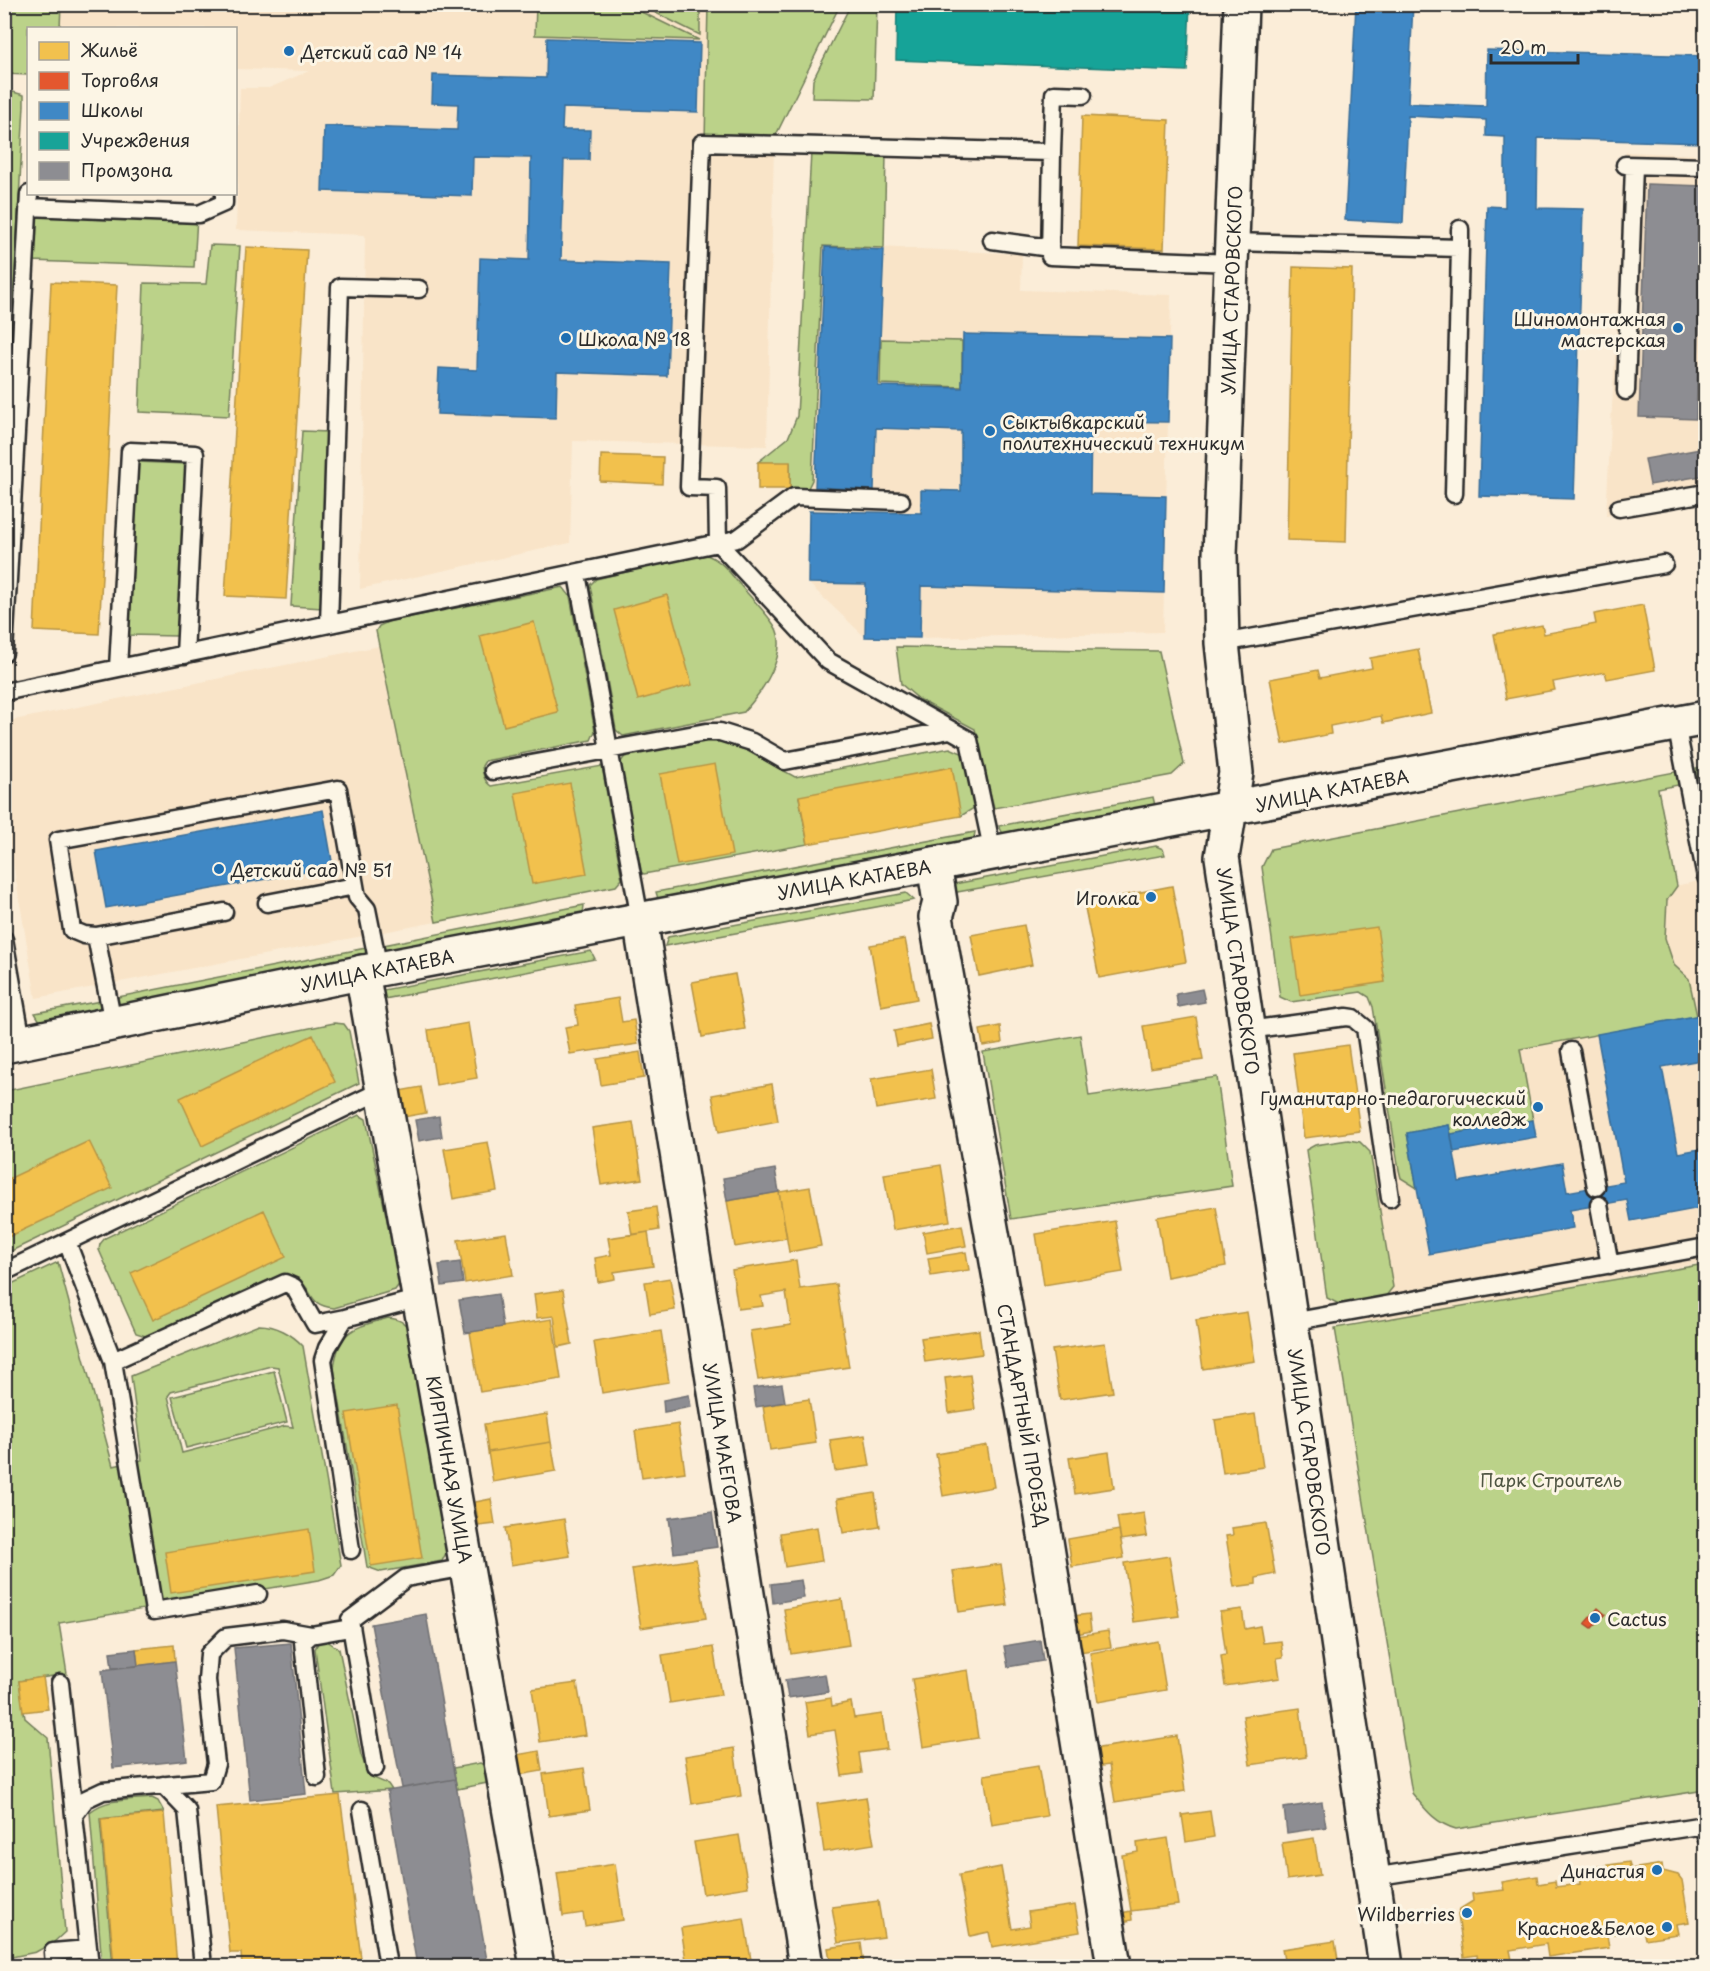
<svg xmlns="http://www.w3.org/2000/svg" width="1710" height="1971" font-family="'Playpen Sans',sans-serif">
  <rect width="100%" height="100%" fill="#fbedd8"/>
  <filter id="ink" filterUnits="userSpaceOnUse"><feTurbulence type="fractalNoise" baseFrequency=".0167" numOctaves="2"/><feDisplacementMap in="SourceGraphic" scale="12" xChannelSelector="R" yChannelSelector="G"/><feConvolveMatrix kernelMatrix="1 2 1 2 8 2 1 2 1" color-interpolation-filters="sRGB"/></filter>
  <g filter="url(#ink)">
    <path fill="#f9e4c8" d="M61 4 781 5 774 146 767 446 573 441 570 543 360 589 365 235 236 230 240 88H269L309 71 236 69V28H60Z
      M1626 152 1705 155V497L1606 516Z
      M818 244 1022 254 1021 290 1171 295 1163 632 920 638 865 637 808 583Z
      M379 646 436 922 36 998 5 815 4 722Z
      M1705 880V1262L1363 1323 1340 1163 1378 1156 1363 1058 1587 1016 1567 907Z"/>
    <path fill="#bbd289" stroke="#737e5a" stroke-width="1.5" fill-rule="evenodd" d="M5 4 61 5 60 28H28V75L5 74Z
      M625 4 699 40 535 35 536 5Z
      M851 4 877 5 874 99 812 98 813 80Z
      M640 5H700V35Z
      M708 5H840L772 143 705 140Z
      M6 90 24 95V105L5 464Z
      M811 152 886 155 884 248 823 246 812 480 808 488 790 489V463L758 462 788 438 797 416Z
      M34 211 197 217 194 267 32 261Z
      M210 245 240 246 229 416 139 412 144 283 206 284Z
      M881 339 962 341V387L880 384Z
      M302 431 329 432 322 608 291 606Z
      M137 462 187 464 177 636 128 635Z
      M704 554C721 559 730 573 741 586 752 599 765 611 774 625 791 652 761 693 744 712L623 736 616 730 590 585 596 579Z
      M563 587 570 596 595 731 591 740 485 761 482 766C483 775 484 781 491 786L602 766 622 879 616 886 436 922 376 631 379 626 390 621Z
      M896 647 1159 651 1184 764 1172 775 994 808 975 729 920 700 901 684Z
      M704 741 724 742 746 750 795 777 950 748 964 754 974 808 961 816 799 797 808 844 644 874 640 872 620 763 626 755Z
      M1705 766H1706L1705 822 1696 768Z
      M1680 771 1683 784 1658 789 1677 886 1667 900 1665 938 1674 965 1689 979 1697 1016 1520 1049 1533 1120 1451 1134 1449 1125 1407 1133 1417 1188 1401 1178 1399 1170 1373 1007 1369 997 1361 992 1291 1002 1280 997 1262 867 1271 849Z
      M1153 797 1156 810 1005 838 999 826Z
      M975 832 973 843 659 902 656 892Z
      M1156 846 1163 849 1165 855 946 894 949 885Z
      M906 893 914 900 665 946 668 937Z
      M584 905 583 914 382 957 378 946Z
      M371 947V954L118 1007 113 998Z
      M591 951 595 959 384 999 383 990Z
      M101 1001 100 1012 41 1023 35 1013Z
      M334 1023 344 1024 349 1031 359 1083 5 1254V1091Z
      M1080 1035 1089 1096 1217 1077 1232 1186 1011 1219 983 1052Z
      M359 1115 366 1119 400 1283 395 1290 334 1308C304 1305 316 1287 294 1278L155 1339 136 1333 99 1250 100 1244 105 1238Z
      M1348 1140 1360 1142 1370 1152 1393 1287 1385 1297 1341 1305 1327 1298 1306 1150 1315 1145Z
      M58 1262 113 1466 142 1460 131 1376 259 1325C276 1325 292 1334 303 1346L341 1565 334 1575 319 1580 59 1623 67 1674 19 1681 25 1718 48 1738 65 1932 54 1942 36 1952 7 1958 8 1966H5V1287ZM271 1366 278 1367 293 1427 285 1426 182 1453 168 1396 171 1392Z
      M1705 1264V1790L1456 1829C1435 1823 1425 1809 1412 1793L1335 1328Z
      M388 1318C399 1319 405 1322 411 1332L447 1551 442 1561 381 1572 367 1567 334 1368C339 1329 354 1328 388 1318Z
      M274 1371 287 1422 186 1448 172 1397Z
      M327 1641 339 1649 361 1755 369 1776 388 1784 392 1790 335 1794 315 1649 318 1643Z
      M480 1763 488 1767 490 1775 487 1783 457 1789 453 1768Z
      M152 1798 158 1801 164 1812 100 1819 113 1966H102L90 1812C106 1798 131 1800 152 1798Z"/>
    <path fill="#f2c14e" stroke="#b69444" stroke-width="1.5" d="M1082 116 1169 120 1164 249 1078 246Z
      M246 247 307 250 286 599 225 596Z
      M1293 267 1352 269 1346 542 1287 540Z
      M51 282 117 285 99 634 34 631Z
      M601 455 663 457 662 484 600 481Z
      M758 462H790V489H758Z
      M667 595 692 685 638 700 614 610Z
      M1643 605 1655 670 1607 679 1605 672 1553 682 1555 690 1506 699 1494 634 1542 625 1544 634 1596 624 1594 614Z
      M534 622 558 712 504 726 480 636Z
      M1418 649 1431 713 1383 723 1381 716 1330 726 1331 734 1283 744 1270 679 1318 670 1320 678 1372 668 1370 658Z
      M715 764 732 855 677 865 660 774Z
      M952 767 961 816 808 844 799 796Z
      M570 783 587 874 532 884 515 793Z
      M1172 886 1186 962 1099 978 1084 903Z
      M1024 925 1032 965 979 976 971 935Z
      M1377 927 1385 982 1300 995 1292 939Z
      M905 939 917 999 881 1006 870 945Z
      M735 974 745 1029 702 1037 692 982Z
      M618 998 622 1022 634 1020 638 1044 570 1054 565 1027 578 1025 575 1005Z
      M1196 1017 1203 1060 1150 1068 1143 1026Z
      M468 1023 477 1078 436 1085 428 1030Z
      M929 1024 932 1039 897 1046 894 1031Z
      M1000 1026 1002 1043 983 1046 980 1030Z
      M313 1035 335 1082 202 1146 180 1098Z
      M1348 1045 1360 1131 1304 1138 1293 1053Z
      M640 1052 644 1078 601 1085 597 1059Z
      M931 1069 936 1099 876 1109 871 1079Z
      M772 1084 778 1121 719 1132 712 1095Z
      M421 1087 426 1113 404 1117 399 1091Z
      M633 1122 642 1179 601 1185 592 1128Z
      M89 1141 112 1188 4 1239V1181Z
      M488 1142 497 1191 453 1199 444 1149Z
      M941 1165 950 1221 893 1230 884 1174Z
      M810 1187 821 1246 789 1252 779 1192Z
      M779 1192 787 1238 735 1247 727 1201Z
      M656 1207 659 1230 632 1235 628 1211Z
      M1216 1207 1226 1266 1167 1277 1157 1217Z
      M264 1210 286 1257 153 1320 131 1273Z
      M1115 1221 1123 1272 1044 1285 1036 1234Z
      M962 1225 966 1246 927 1253 923 1232Z
      M648 1232 653 1266 614 1272 615 1279 598 1282 595 1258 611 1255 608 1238Z
      M506 1233 513 1275 465 1283 458 1240Z
      M966 1252 969 1270 931 1276 928 1258Z
      M796 1260 800 1289 836 1284 849 1367 758 1380 750 1331 791 1325 786 1292 761 1296 763 1306 738 1309 732 1270Z
      M670 1278 675 1310 650 1314 645 1282Z
      M563 1290 572 1344 558 1347 554 1316 537 1318 534 1294Z
      M1247 1312 1255 1361 1203 1369 1196 1320Z
      M552 1319 561 1379 480 1392 470 1332Z
      M979 1330 982 1354 925 1362 921 1338Z
      M661 1331 669 1382 602 1393 594 1342Z
      M1105 1343 1113 1392 1060 1400 1052 1350Z
      M970 1375 975 1409 949 1413 945 1378Z
      M809 1399 816 1443 770 1450 763 1406Z
      M397 1405 422 1558 371 1566 346 1413Z
      M547 1414 551 1442 488 1452 484 1424Z
      M1255 1414 1263 1467 1223 1473 1215 1420Z
      M678 1424 685 1472 642 1478 635 1431Z
      M865 1435 870 1466 835 1471 830 1440Z
      M551 1442 556 1471 493 1482 488 1452Z
      M987 1445 994 1487 943 1496 936 1454Z
      M1109 1452 1114 1488 1075 1494 1069 1458Z
      M875 1493 880 1527 843 1533 837 1499Z
      M491 1499 495 1524 479 1526 475 1502Z
      M1144 1513 1147 1536 1121 1540 1117 1517Z
      M564 1519 570 1556 511 1565 505 1528Z
      M1266 1523 1275 1574 1256 1578V1584L1234 1587 1226 1536 1233 1535 1232 1528Z
      M817 1527 822 1561 785 1567 780 1533Z
      M309 1529 315 1571 171 1593 165 1552Z
      M1119 1530 1124 1558 1072 1567 1068 1539Z
      M1169 1556 1179 1616 1134 1622 1124 1563Z
      M696 1559 706 1618 641 1628 632 1569Z
      M1001 1564 1007 1605 959 1612 953 1571Z
      M842 1599 849 1645 791 1654 784 1609Z
      M1242 1609 1245 1629 1260 1626 1263 1643 1281 1641 1283 1657 1277 1658 1280 1678 1225 1686 1221 1656 1226 1655 1220 1612Z
      M1089 1614 1091 1631 1076 1634 1073 1616Z
      M1108 1631 1111 1647 1080 1652 1077 1636Z
      M1158 1641 1166 1690 1098 1702 1090 1653Z
      M174 1645 175 1661 138 1666 136 1649Z
      M713 1647 721 1695 670 1703 662 1655Z
      M968 1670 978 1738 923 1747 912 1679Z
      M43 1677 48 1709 23 1712 19 1681Z
      M577 1683 586 1735 540 1742 532 1689Z
      M831 1698 832 1706 851 1702 854 1718 882 1714 887 1749 859 1753 862 1773 842 1776 835 1730 810 1734 805 1702Z
      M1300 1708 1306 1757 1250 1765 1243 1716Z
      M1177 1736 1185 1791 1115 1802 1109 1765 1095 1767 1093 1749Z
      M734 1748 741 1796 692 1804 685 1756Z
      M539 1751 542 1771 519 1775 516 1755Z
      M1038 1766 1047 1816 992 1825 984 1775Z
      M584 1768 590 1810 549 1816 543 1774Z
      M340 1795 362 1966H242L241 1953H230L216 1807Z
      M866 1797 874 1844 824 1852 817 1804Z
      M1210 1811 1214 1837 1186 1842 1182 1815Z
      M164 1813 177 1966H114L101 1819Z
      M739 1835 748 1887 703 1894 694 1842Z
      M1168 1838 1178 1905 1131 1911 1122 1855 1138 1852 1137 1843Z
      M1314 1838 1320 1875 1287 1880 1282 1843Z
      M1629 1862 1631 1869 1662 1864 1663 1871 1678 1875 1682 1880 1689 1922 1676 1924 1678 1934 1645 1939 1643 1929 1607 1935 1609 1948 1548 1957 1546 1944 1510 1950 1512 1960 1479 1965 1477 1955 1464 1957 1458 1915 1460 1909 1473 1901 1472 1894 1504 1890 1502 1882 1537 1876 1538 1884 1555 1881 1556 1887 1580 1884 1579 1877 1596 1875 1595 1867Z
      M615 1864 623 1920 585 1926 583 1913 563 1916 557 1873Z
      M1001 1867 1012 1929 1030 1926 1028 1912 1075 1905 1080 1932 992 1947 989 1932 970 1936 959 1875Z
      M878 1901 884 1937 838 1943 832 1907Z
      M1131 1911 1132 1920 1122 1922 1121 1913Z
      M744 1918 752 1966H687L681 1928Z
      M1335 1941 1339 1966H1285L1282 1949Z
      M861 1943 864 1965 831 1966 828 1948Z"/>
    <path fill="#e4572e" stroke="#ac4a2d" stroke-width="1.5" d="M1598 1608 1605 1614 1592 1628 1585 1623Z"/>
    <path fill="#3f88c5" stroke="#396c97" stroke-width="1.5" d="M395 4H427V7L395 6Z
      M1356 4H1413L1408 103 1486 106 1487 50 1706 56 1703 143 1538 138 1537 208 1583 209 1574 499 1479 496 1487 206 1505 207V137L1486 136V120L1408 116 1403 223 1345 220Z
      M547 38 700 43 698 112 563 108 562 130H590L589 160H564L561 260 671 264 667 376 557 372 556 418 437 414 439 368 477 370 480 258 529 260 531 158 473 157 472 196 322 191 324 126 457 130 458 104 432 103 433 75 546 78Z
      M825 247 884 250 878 386 962 388 963 334 1170 339 1168 422 1091 421 1090 494 1166 496 1164 593 921 586 920 638 865 637 866 584 808 583 809 511 921 513V490L961 491V431L876 428 874 490 815 487Z
      M323 810 333 867 106 908 96 851Z
      M1706 1014V1059L1662 1067 1678 1153 1706 1148V1207L1631 1221 1627 1200 1570 1210 1573 1228 1429 1254 1407 1133 1449 1125 1459 1182 1562 1163 1567 1192 1624 1182 1597 1034Z
      M1533 1120 1536 1137 1454 1152 1451 1134Z"/>
    <path fill="#17a398" stroke="#1d7f77" stroke-width="1.5" d="M897 4H1190L1187 71 896 60Z"/>
    <path fill="#8d8d92" stroke="#707073" stroke-width="1.5" d="M1647 184 1704 186 1696 419 1639 417Z
      M1706 448V475L1650 485 1645 459Z
      M1202 989 1205 1002 1178 1007 1176 994Z
      M439 1116 442 1137 419 1141 415 1120Z
      M775 1169 779 1192 727 1201 723 1178Z
      M460 1262 463 1283 442 1286 439 1265Z
      M498 1294 503 1327 465 1333 459 1300Z
      M782 1384 785 1402 756 1407 753 1388Z
      M689 1395 691 1407 664 1412 663 1400Z
      M712 1512 717 1547 674 1553 669 1518Z
      M801 1580 804 1598 773 1603 771 1584Z
      M426 1614 455 1779 402 1788 371 1624Z
      M1040 1640 1043 1661 1008 1667 1004 1646Z
      M291 1643 306 1794 250 1800 234 1648Z
      M136 1649 138 1666 112 1668 110 1652Z
      M175 1661 187 1760 113 1768 102 1670Z
      M825 1674 828 1692 788 1698 785 1680Z
      M455 1779 488 1966H417L387 1791Z
      M1322 1802 1326 1827 1287 1833 1284 1808Z
      M39 1961 40 1966H10V1964Z"/>
    <g fill="none" stroke-linecap="round" stroke-linejoin="round">
      <g stroke="#2b2b2b" stroke-width="21">
        <path id="service" d="M1052 152 1054 94 1083 95
          M1625 165 1706 167
          M28 207 199 214 224 203V194
          M992 240 1050 248
          M1233 242 1460 248V229
          M1626 391 1634 166
          M1454 494 1460 248
          M1619 508 1706 493
          M577 574 640 919
          M329 624 340 287 419 289
          M1222 643 1664 564
          M4 653 29 194
          M118 668 130 451 195 454 185 655
          M4 692 737 539 794 497 901 501
          M1676 724 1706 877
          M493 771 706 732H720L752 742 785 761 950 730
          M993 853 969 740 828 661 718 543 717 488 689 487 702 143 1052 152 1050 256 1232 263
          M267 903 355 886
          M96 936 84 935 72 930 58 840 338 789 357 897 367 909 379 969
          M4 939 22 1041
          M113 1023 96 936 224 912
          M1248 1030 1346 1017 1353 1018 1365 1028 1390 1198
          M1571 1051 1596 1187
          M1599 1205 1610 1265
          M67 1242 113 1361 285 1283 294 1287 315 1324 345 1318
          M4 1272 382 1090
          M1291 1322 1706 1247
          M113 1361 154 1611 258 1594
          M351 1550 323 1360 327 1348 345 1318 420 1298
          M60 1683 90 1966
          M375 1768 350 1620 406 1578 467 1567
          M317 1777 303 1642 311 1635 350 1628
          M163 1785 187 1810 203 1966
          M362 1810 388 1966
          M74 1815 86 1799 103 1791 211 1781 216 1764 207 1680 209 1654 226 1637 283 1630 311 1635
          M1373 1877 1704 1825 1706 1837
          M54 1966 53 1952 88 1949"/>
      </g>
      <g stroke="#2b2b2b" stroke-width="38">
        <path id="minor" d="M934 864 940 902 936 917 1042 1516 1114 1966
          M640 919 806 1966
          M362 972 537 1966"/>
      </g>
      <g stroke="#2b2b2b" stroke-width="38">
        <path id="tertiary" d="M1241 4 1220 555 1222 643 1236 773 1222 857 1386 1966
          M4 1046 379 969 1706 718"/>
      </g>
      <use href="#service" stroke="#fcf5e5" stroke-width="16"/>
      <use href="#minor" stroke="#fcf5e5" stroke-width="33"/>
      <use href="#tertiary" stroke="#fcf5e5" stroke-width="33"/>
    </g>
  </g>
  <g fill="#1f6fb2" stroke="#fcf5e5" stroke-width="2">
    <circle cx="289" cy="51" r="6"/>
    <circle cx="1678" cy="328" r="6"/>
    <circle cx="566" cy="338" r="6"/>
    <circle cx="990" cy="431" r="6"/>
    <circle cx="219" cy="869" r="6"/>
    <circle cx="1151" cy="897" r="6"/>
    <circle cx="1538" cy="1107" r="6"/>
    <circle cx="1595" cy="1618" r="6"/>
    <circle cx="1657" cy="1870" r="6"/>
    <circle cx="1467" cy="1913" r="6"/>
    <circle cx="1667" cy="1927" r="6"/>
  </g>
  <g text-anchor="middle" dominant-baseline="central" stroke-width="6" stroke-linejoin="round" paint-order="stroke">
    <g font-size="18" fill="#2b2b2b" stroke="#fcf5e5" text-anchor="end">
      <text x="301" y="51" text-anchor="start">Детский сад № 14</text>
      <text x="1666" y="318">Шиномонтажная<tspan x="1666" dy="21">мастерская</tspan></text>
      <text x="578" y="338" text-anchor="start">Школа № 18</text>
      <text x="1002" y="421" text-anchor="start">Сыктывкарский<tspan x="1002" dy="21">политехнический техникум</tspan></text>
      <text x="231" y="869" text-anchor="start">Детский сад № 51</text>
      <text x="1139" y="897">Иголка</text>
      <text x="1526" y="1097">Гуманитарно-педагогический<tspan x="1526" dy="21">колледж</tspan></text>
      <text x="1607" y="1618" text-anchor="start">Cactus</text>
      <text x="1645" y="1870">Династия</text>
      <text x="1455" y="1913">Wildberries</text>
      <text x="1655" y="1927">Красное&amp;Белое</text>
    </g>
    <g font-size="18" fill="#2b2b2b" stroke="#fcf5e5">
      <text transform="translate(1231 290) rotate(-88)">УЛИЦА СТАРОВСКОГО</text>
      <text transform="translate(1332 790) rotate(-11)">УЛИЦА КАТАЕВА</text>
      <text transform="translate(854 879) rotate(-10)">УЛИЦА КАТАЕВА</text>
      <text transform="translate(377 970) rotate(-11)">УЛИЦА КАТАЕВА</text>
      <text transform="translate(1239 971) rotate(82)">УЛИЦА СТАРОВСКОГО</text>
      <text transform="translate(1024 1415) rotate(80)">СТАНДАРТНЫЙ ПРОЕЗД</text>
      <text transform="translate(723 1443) rotate(81)">УЛИЦА МАЕГОВА</text>
      <text transform="translate(1310 1452) rotate(82)">УЛИЦА СТАРОВСКОГО</text>
      <text transform="translate(450 1469) rotate(80)">КИРПИЧНАЯ УЛИЦА</text>
    </g>
    <g font-size="18" fill="#4f5542" stroke="#fcf5e5">
      <text x="1551" y="1479">Парк Строитель</text>
    </g>
  </g>
  <rect width="1710" height="1971" fill="none" stroke="#fcf5e5" stroke-width="24"/>
  <rect x="12" y="12" width="1686" height="1947" fill="none" stroke="#2b2b2b" stroke-width="2" filter="url(#ink)"/>
  <rect x="27" y="27" width="210" height="168" fill="#fcf5e5" stroke="#a8a49b" stroke-width="1.5"/>
  <rect x="39" y="42" width="30" height="18" fill="#f2c14e" stroke="#a8a49b" stroke-width="1.5"/>
  <text x="81" y="57" font-size="18" fill="#2b2b2b">Жильё</text>
  <rect x="39" y="72" width="30" height="18" fill="#e4572e" stroke="#a8a49b" stroke-width="1.5"/>
  <text x="81" y="87" font-size="18" fill="#2b2b2b">Торговля</text>
  <rect x="39" y="102" width="30" height="18" fill="#3f88c5" stroke="#a8a49b" stroke-width="1.5"/>
  <text x="81" y="117" font-size="18" fill="#2b2b2b">Школы</text>
  <rect x="39" y="132" width="30" height="18" fill="#17a398" stroke="#a8a49b" stroke-width="1.5"/>
  <text x="81" y="147" font-size="18" fill="#2b2b2b">Учреждения</text>
  <rect x="39" y="162" width="30" height="18" fill="#8d8d92" stroke="#a8a49b" stroke-width="1.5"/>
  <text x="81" y="177" font-size="18" fill="#2b2b2b">Промзона</text>
  <path d="M1491 54v9h87v-9" fill="none" stroke="#2b2b2b" stroke-width="3"/>
  <text x="1500" y="54" font-size="18" fill="#2b2b2b" stroke="#fcf5e5" stroke-width="4.5" paint-order="stroke">20 m</text>
</svg>
